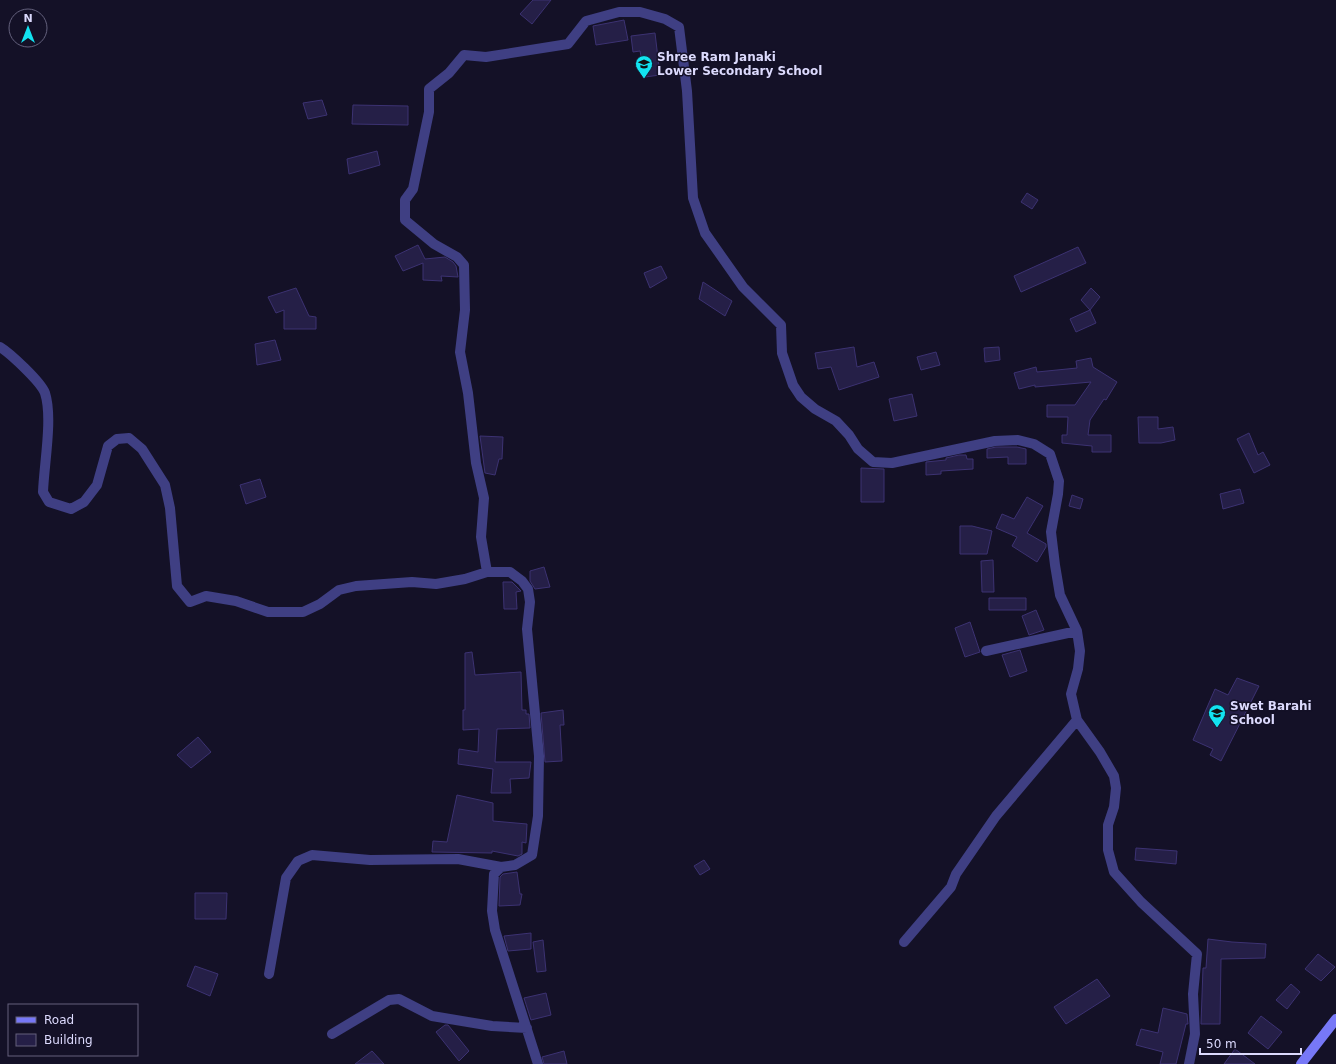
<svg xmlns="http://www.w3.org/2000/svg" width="1336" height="1064" font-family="'DejaVu Sans',sans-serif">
  <rect width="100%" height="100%" fill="#141127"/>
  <path fill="#251f47" stroke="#3c3272" d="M533 0H551L532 24 520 14Z
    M624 20 628 40 596 45 593 26Z
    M655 33 660 75 645 77 640 51 633 52 631 36Z
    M322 100 327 115 308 119 303 103Z
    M353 105 408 106V125L352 124Z
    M377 151 380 165 349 174 347 159Z
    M1027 193 1038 200 1032 209 1021 202Z
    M418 245 425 259 445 257 453 262 456 266 458 277 441 276 442 281 423 280V263L403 271 395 256Z
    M1078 247 1086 263 1021 292 1014 276Z
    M661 266 667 278 650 288 644 273Z
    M703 282 732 301 725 316 699 299Z
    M296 288 309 316 316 317V329H284V310L276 313 268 297Z
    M1091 288 1100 297 1090 310 1081 300Z
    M1090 310 1096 323 1076 332 1070 319Z
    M275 340 281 360 257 365 255 344Z
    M854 347 857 367 874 362 879 377 839 390 831 367 818 369 815 353Z
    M999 347 1000 360 985 362 984 348Z
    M936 352 940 365 921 370 917 357Z
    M1091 358 1093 367 1117 382 1106 400 1104 399 1090 420 1088 435H1111V452H1092V446L1062 443V435H1067L1068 417H1047V405H1075L1091 382 1035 387V385L1019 389 1014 373 1036 367 1037 372 1077 368 1076 361Z
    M912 394 917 416 894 421 889 399Z
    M1138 417H1158V429L1173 427 1175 440 1161 443H1139Z
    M1249 433 1258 455 1263 452 1270 465 1254 473 1237 439Z
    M480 436 503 437 502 459H499L495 475 485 473Z
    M996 447H1017L1026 449V464H1008V457L987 458V449Z
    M959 455H966L967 459H973V469L941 471V474L926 475V462L946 460V458Z
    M861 468 884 469V502H861Z
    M260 479 266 497 246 504 240 485Z
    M1240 489 1244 503 1223 509 1220 494Z
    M1072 495 1083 499 1080 509 1069 506Z
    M1027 497 1043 506 1027 533 1046 544V547L1037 562 1012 546 1017 537 996 528 1002 514 1014 519Z
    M960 526H972L992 531 987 554H960Z
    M993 560 994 592H982L981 561Z
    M544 567 550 587 535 589 530 581V571Z
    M503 582H512L521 591 516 592 517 609H504Z
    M989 598H1026V610H989Z
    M1036 610 1044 630 1029 635 1022 616Z
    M970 622 980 652 965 657 955 628Z
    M1020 650 1027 671 1010 677 1002 655Z
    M472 652 475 675 521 672 522 710H526V714H529L530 728 497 729 495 762H531L529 778 510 779 511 793H491L493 769 458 764 459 749 478 752 479 729 463 730V710H465V653Z
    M1237 678 1259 686 1221 761 1210 755 1213 749 1193 740 1215 689 1228 695Z
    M563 710 564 725H560L562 761 545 762 541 713Z
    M198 737 211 752 191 768 177 755Z
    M457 795 493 803V821L527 824 526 843 522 842V854L518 856 492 851V853L432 852 433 841 447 842Z
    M1136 848 1177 851 1176 864 1135 860Z
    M704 860 710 869 700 875 694 866Z
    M517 872 520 894H522L520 905 499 906 500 877 503 874Z
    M195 893H227L226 919H195Z
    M531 933V949L508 951 504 936Z
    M1208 939 1232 942 1266 944 1265 958 1221 959 1220 1024H1201L1203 968H1206Z
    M543 940 546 971 537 972 533 942Z
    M1318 954 1335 967 1321 981 1305 969Z
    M195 966 218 974 210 996 187 986Z
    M1097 979 1110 996 1066 1024 1054 1007Z
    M1291 984 1300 992 1287 1009 1276 1000Z
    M546 993 551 1015 531 1020 524 998Z
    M1163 1008 1187 1014 1188 1024H1186L1176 1064H1160L1163 1052 1136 1045 1141 1029 1158 1033Z
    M1261 1016 1282 1032 1268 1049 1248 1033Z
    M445 1025H448L469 1051 459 1061 436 1032Z
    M1235 1049 1255 1064H1224Z
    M372 1051 384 1064H355Z
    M564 1051 567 1064H544L542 1057Z"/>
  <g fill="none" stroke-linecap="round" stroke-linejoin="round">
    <path stroke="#3f3f83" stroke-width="10" d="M0 347C10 353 41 382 45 393 53 418 44 464 43 492L49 502 71 509 84 502 97 485 108 446 117 439 129 438 142 449 165 485 170 508 177 586 190 602 206 596 236 601 268 612H303L320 604 339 590 356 586 412 582 436 584 465 579 487 572H510L522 581 528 589 530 602 527 629 539 756 538 816 532 855 515 865 501 867 494 874 492 911 495 930 538 1064
      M487 572 481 537 484 498 476 463 468 393 460 352 465 310 464 265 457 257 434 244 405 220V200L413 189 429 112V89L449 73 464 55 486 57 568 44 586 21 619 12H640L665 19 679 27 687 91 693 198 705 233 743 287 781 325 782 353 793 385 801 397 815 409 836 421 849 435 858 449 873 462 892 463 995 441 1018 440 1034 444 1050 454 1059 481 1058 494 1051 532 1055 565 1060 595 1077 631 1080 651 1078 669 1071 694 1077 720 1100 752 1114 776 1116 788 1114 807 1108 825V850L1114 872 1141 902 1197 954 1193 994 1195 1034 1189 1064
      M986 651 1077 631
      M904 942 951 887 956 874 996 816 1077 720
      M269 974 286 878 298 861 312 855 370 860 458 859 501 867
      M332 1034 389 1000 399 999 432 1016 492 1026 527 1028"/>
    <path stroke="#7778f7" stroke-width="10" d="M1301 1064 1336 1019"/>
  </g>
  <defs>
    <g id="school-pin" transform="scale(0.9)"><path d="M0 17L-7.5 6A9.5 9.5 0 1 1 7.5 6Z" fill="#12e3f1" stroke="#141127"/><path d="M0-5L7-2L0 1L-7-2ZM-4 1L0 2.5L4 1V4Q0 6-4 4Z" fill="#111"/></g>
  </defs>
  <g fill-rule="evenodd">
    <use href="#school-pin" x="644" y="64"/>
    <use href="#school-pin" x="1217" y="713"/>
  </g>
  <g text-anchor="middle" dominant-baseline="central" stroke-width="3" stroke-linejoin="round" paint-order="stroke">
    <g font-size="12" font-weight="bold" fill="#dcdafd" stroke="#141127" text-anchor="start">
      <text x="657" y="57">Shree Ram Janaki<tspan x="657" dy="14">Lower Secondary School</tspan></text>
      <text x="1230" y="706">Swet Barahi<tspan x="1230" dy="14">School</tspan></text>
    </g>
  </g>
  <rect x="8" y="1004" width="130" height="52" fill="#141127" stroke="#64617d"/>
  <rect x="16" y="1017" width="20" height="6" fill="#7778f7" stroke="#64617d"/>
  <text x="44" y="1024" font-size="12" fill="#dcdafd">Road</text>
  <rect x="16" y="1034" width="20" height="12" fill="#251f47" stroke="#64617d"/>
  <text x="44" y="1044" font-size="12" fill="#dcdafd">Building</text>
  <g transform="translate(28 28)"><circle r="19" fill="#141127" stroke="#64617d"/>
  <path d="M0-3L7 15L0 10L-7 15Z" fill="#12e3f1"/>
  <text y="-6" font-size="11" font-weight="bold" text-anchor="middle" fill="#dcdafd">N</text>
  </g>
  <path d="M1200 1048v6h101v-6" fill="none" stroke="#dcdafd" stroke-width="2"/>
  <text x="1206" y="1048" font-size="12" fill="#dcdafd" stroke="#141127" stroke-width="3" paint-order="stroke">50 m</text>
</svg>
